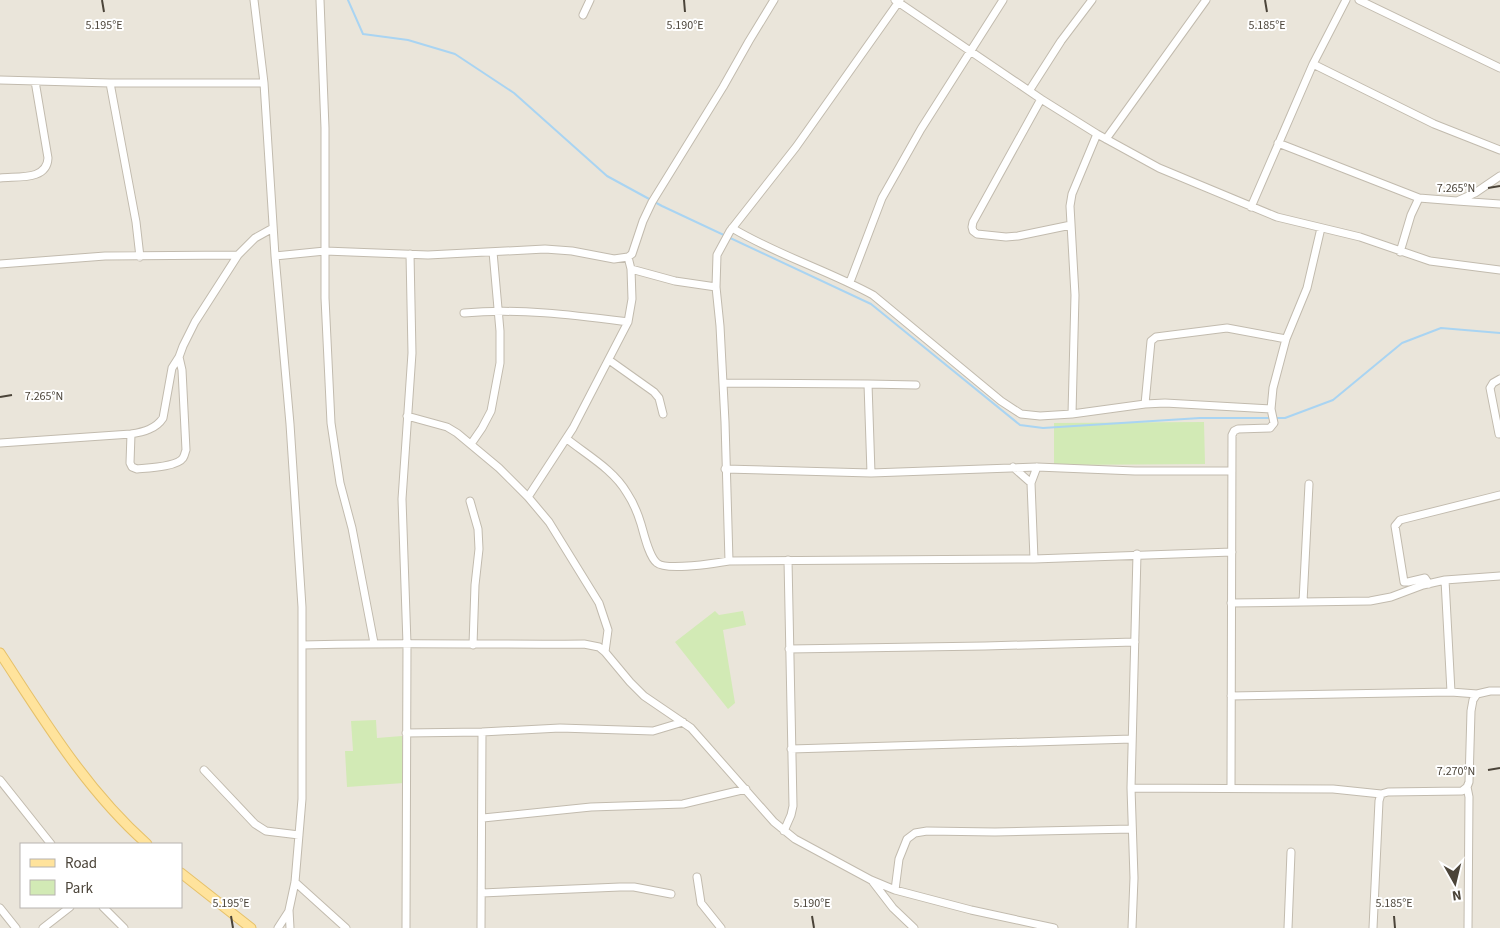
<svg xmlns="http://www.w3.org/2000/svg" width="1500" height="928" font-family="'Source Sans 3',sans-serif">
  <rect width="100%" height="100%" fill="#f6f3ec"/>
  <path fill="#eae5da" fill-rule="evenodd" d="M0 0H1500V928H0ZM21 844H181V907H21Z"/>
  <path fill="#d2eab5" d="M1204 422 1205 464 1054 465V423Z
    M715 611 719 615 743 611 746 625 723 630 735 703 728 709 675 642Z
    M376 720 377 738 402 736 404 783 347 787 345 751H353L351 721Z"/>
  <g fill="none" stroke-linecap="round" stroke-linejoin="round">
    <path stroke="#a9d4f2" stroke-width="2" d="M348 0 363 34 408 40 455 54 514 93 607 176 662 206 871 304 1020 425 1043 428 1200 418H1270
      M1275 418H1285L1333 400 1402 343 1441 328 1500 333"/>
    <g stroke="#c2bbae" stroke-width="9">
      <path id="minor" d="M254 0 264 83 275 256 290 424 302 607V799L295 882 289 910 290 928
        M320 0 325 128V298L331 423 340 483 352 528 374 643
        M895 0 1041 99 1097 134 1159 168 1277 217 1360 237 1430 261 1500 270
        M1359 0 1500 68
        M583 15 590 0
        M1313 64 1434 124 1500 150
        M0 80 110 83H264
        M110 83 136 222 140 257
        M1029 91 1061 41 1092 0
        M1041 99 973 222 972 227 973 231 977 234 1006 237 1018 236 1071 225
        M1106 139 1206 0
        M1278 143 1419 198
        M0 178C17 176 47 181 48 158L35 81
        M1457 201 1500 204
        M1251 207 1313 64 1346 0
        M732 228C777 255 827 270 873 295L1001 401 1021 414 1040 416 1072 414 1145 404
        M1400 252 1411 215 1419 198 1457 201 1475 193 1500 176
        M275 256 325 251 428 255 545 249 572 251 614 259 628 257 632 254 643 221 652 202 723 87 749 41 774 0
        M0 264 105 256 238 255 255 238 273 228
        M631 269 675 281 716 287
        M850 282 882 198 921 129 1003 0
        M464 313C520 308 573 315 628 322
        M609 360 654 392 659 398 663 414
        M723 383 868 384 871 473
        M868 384 916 385
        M1271 409 1165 403 1145 404 1151 341 1156 337 1227 328 1286 339
        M1072 414 1075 295 1070 206 1072 194 1097 134
        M407 416 447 427 457 433 499 468 528 497 549 522 599 603 608 630 605 652
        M131 434 130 463 132 467 137 469C147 468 177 467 183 458 185 455 185 452 186 450L182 370 179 357 183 346 195 322 238 255
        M1499 434 1490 388 1493 383 1500 379
        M567 439C587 455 614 470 627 493 633 502 638 514 641 524 644 534 649 557 657 563 666 571 717 563 729 561L1034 559 1232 552
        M0 443 131 434C143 432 156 429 163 418L172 368 179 357
        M471 444 482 428 491 411 500 363V331L493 252
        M1013 467 1031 483
        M725 469 871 473 1037 467 1135 471H1232
        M528 497 573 428 628 322 632 299 631 269 628 257
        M470 501 478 529 479 549 475 585 473 645
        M1034 559 1031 483 1037 467
        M729 561 725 422 720 326 716 287 717 255 730 231 796 147 900 0
        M1445 580 1451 692
        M1429 584 1425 578 1408 582H1404L1395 526 1400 520 1500 495
        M1303 602 1309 484
        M1231 603 1370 601 1391 597 1423 585 1445 580 1500 576
        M303 645C397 642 490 645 584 644L599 647 605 652 630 682 644 696 691 728 774 822 795 839 871 880 895 890 971 910 1054 928
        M789 649 985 646 1135 642
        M1231 696 1451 692 1477 694
        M406 733 482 732 560 728 653 731 683 722
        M791 749 1132 739
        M204 770 255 824 266 831 299 835
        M0 780 51 844
        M1131 788 1137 554
        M1231 788 1232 435 1234 431 1238 429 1270 428 1274 423 1271 409 1273 388 1286 339 1307 288 1321 228
        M483 818 591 807 683 804 746 789
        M784 831 791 815 793 806 788 560
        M697 877 701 903 721 928
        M295 882 346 928
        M873 882 893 908 914 928
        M895 890 899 859 907 839 915 833 927 831 995 832 1132 829
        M482 893 620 887H634L671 894
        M103 907 124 928
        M0 908 16 928
        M43 928 70 907
        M278 928 289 911
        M406 928 407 644 402 499 412 353 410 254
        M481 928 482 732
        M1132 928 1134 878 1131 788 1333 789 1381 794
        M1288 928 1291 852
        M1373 928 1379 801 1381 794 1388 792 1462 791 1467 787
        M1468 928 1469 797 1467 787 1469 782 1471 711 1473 700 1477 694 1490 691H1500"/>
    </g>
    <g stroke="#e6c16a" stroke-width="11">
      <path id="major" d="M0 653C44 720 86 790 147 844
        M181 873 251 928"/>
    </g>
    <use href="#minor" stroke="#fff" stroke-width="7"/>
    <use href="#major" stroke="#ffe39c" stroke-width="9"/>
  </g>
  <path fill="none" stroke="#4b4439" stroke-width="2" d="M102 0 104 12M684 0 685 12M1265 0 1267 12M1488 188 1500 186M0 397 12 395M1488 770 1500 768M231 916 233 928M812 916 814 928M1394 916 1395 928"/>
  <g font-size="12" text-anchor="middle" fill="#4b4439" stroke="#fff" stroke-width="4" stroke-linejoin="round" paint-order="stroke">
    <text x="104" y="29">5.195°E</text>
    <text x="685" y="29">5.190°E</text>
    <text x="1267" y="29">5.185°E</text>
    <text x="1456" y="192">7.265°N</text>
    <text x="44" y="400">7.265°N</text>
    <text x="1456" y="775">7.270°N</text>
    <text x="231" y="907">5.195°E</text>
    <text x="812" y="907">5.190°E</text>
    <text x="1394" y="907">5.185°E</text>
  </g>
  <rect x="20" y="843" width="162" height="65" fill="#ffffff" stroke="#b7b4b0"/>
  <rect x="30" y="859" width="25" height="8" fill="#ffe39c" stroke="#b7b4b0"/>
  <text x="65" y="868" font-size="15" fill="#4b4439">Road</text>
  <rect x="30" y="880" width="25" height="15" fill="#d2eab5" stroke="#b7b4b0"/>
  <text x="65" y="893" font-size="15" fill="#4b4439">Park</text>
  <g transform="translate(1455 883) rotate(172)" stroke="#ffffff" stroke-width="4" paint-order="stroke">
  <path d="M0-4L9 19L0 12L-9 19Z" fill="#4b4439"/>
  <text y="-8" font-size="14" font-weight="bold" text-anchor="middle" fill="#4b4439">N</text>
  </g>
</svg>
